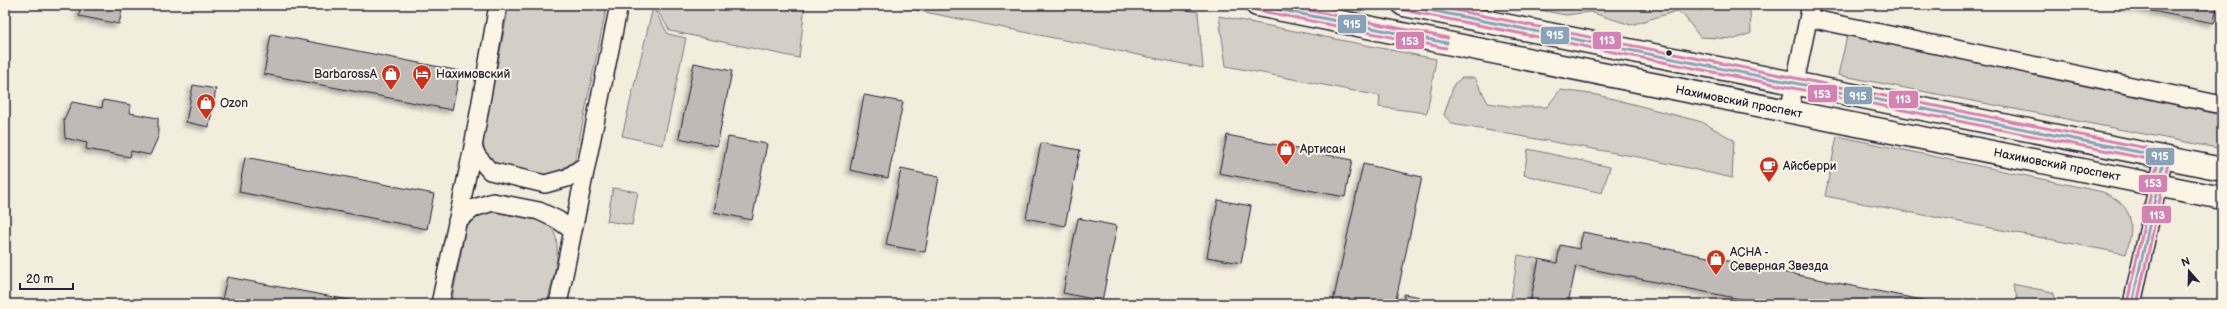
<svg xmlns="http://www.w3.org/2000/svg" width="2227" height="309" font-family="'Balsamiq Sans',sans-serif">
  <defs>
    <filter id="shadow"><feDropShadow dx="-3.5" dy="3.5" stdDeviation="2" flood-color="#0004"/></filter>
  </defs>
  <rect width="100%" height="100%" fill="#f3edde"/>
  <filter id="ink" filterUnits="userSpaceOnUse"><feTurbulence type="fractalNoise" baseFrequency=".025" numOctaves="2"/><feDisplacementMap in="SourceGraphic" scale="8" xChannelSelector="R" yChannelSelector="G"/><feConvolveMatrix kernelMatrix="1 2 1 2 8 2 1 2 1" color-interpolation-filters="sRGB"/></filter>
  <g filter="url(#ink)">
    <path fill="#d4cfc6" stroke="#7b7880" d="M509 5H607L575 160C565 168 554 174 542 175 535 176 527 172 520 171 500 166 484 164 483 139Z
      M654 5H805L799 58 670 31Z
      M890 5H1160L1198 12 1203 68Z
      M1513 5H1693L1701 11C1714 4 1737 0 1750 9L1751 33 1735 39 1700 37 1685 17 1677 11 1631 25 1590 12 1566 15Z
      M653 7 668 34 686 38 663 145 622 136Z
      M1219 16 1436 59 1427 113 1379 107 1380 96 1226 66Z
      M1848 32 2222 115V149L1838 75Z
      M1462 78H1475L1488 103 1515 107H1547L1560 90 1598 95 1702 122 1734 140 1732 178 1644 158 1452 124 1444 115 1454 84Z
      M1837 136 2103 192C2134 206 2135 224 2126 254L1825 196Z
      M1528 149 1610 167 1602 193 1524 175Z
      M613 188 638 192 632 225 607 221Z
      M491 212C507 215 527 216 543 222 570 233 551 283 547 304H451L466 227 477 216Z
      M1518 255 1539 259 1530 304H1510Z
      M2012 284 2052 292 2057 304H2020Z"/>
    <path fill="#bfbab6" stroke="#22223b" filter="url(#shadow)" d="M81 5H123L119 24 79 16Z
      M2121 5H2217L2214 23Z
      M271 34 460 71 452 110 264 74Z
      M694 63 732 71 717 146 679 138Z
      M193 85 216 89 209 127 186 122Z
      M864 95 903 102 888 178 850 170Z
      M103 100 131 105 130 113 158 118V137L150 155 131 151 130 157 86 149 87 143 65 138 64 119 72 102 102 108Z
      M1227 135 1352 160 1345 197 1219 173Z
      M728 137 767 144 752 220 714 212Z
      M1041 143 1080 150 1065 226 1026 218Z
      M245 157 434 194 427 229 239 192Z
      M1363 164 1422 177 1395 304H1342L1333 302Z
      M901 169 939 177 925 252 886 245Z
      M1218 200 1251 206 1241 263 1207 257Z
      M1078 218 1117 226 1102 301 1063 293Z
      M1583 232 1942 304H1765L1576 266 1568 304H1530L1539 259 1557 263 1560 245 1579 249Z
      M227 277 370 304H221Z
      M1404 294 1420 297 1419 304H1403Z"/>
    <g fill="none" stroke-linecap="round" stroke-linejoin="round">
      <g stroke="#22223b" stroke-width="20">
        <path id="minor" d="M1809 18 2222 105
          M1789 112 1811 5
          M473 147 477 156 490 171 545 184 567 178 586 165
          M457 221 474 208 493 202 539 211 558 220 573 231
          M440 304 473 147 498 5
          M558 304 619 5
          M2132 304 2164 157"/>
      </g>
      <g stroke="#22223b" stroke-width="25">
        <path id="major" d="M1257 5 2222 198
          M1404 5 2222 169"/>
      </g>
      <use href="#minor" stroke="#fcf5e5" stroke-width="17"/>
      <use href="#major" stroke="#fcf5e5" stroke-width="22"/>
      <g stroke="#fcf5e5" stroke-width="6">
        <path id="bus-1" d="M1257 5 1447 43
          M1404 5 2164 157 2132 304"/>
      </g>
      <g stroke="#fcf5e5" stroke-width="6">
        <path id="bus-2" d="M1256 10 1446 48
          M1403 10 2158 161 2127 303"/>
      </g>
      <g stroke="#fcf5e5" stroke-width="6">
        <path id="bus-3" d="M1282 5 1448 38
          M1429 5 2166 152 2169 158 2137 304"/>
      </g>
      <use href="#bus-1" stroke="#8aa1ba" stroke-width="3"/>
      <use href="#bus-2" stroke="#d382b4" stroke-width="3"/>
      <use href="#bus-3" stroke="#d382b4" stroke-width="3"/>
    </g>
  </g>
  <defs>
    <g id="shop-pin" transform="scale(1)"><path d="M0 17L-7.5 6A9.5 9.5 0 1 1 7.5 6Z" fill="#c8321e" stroke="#fcf5e5"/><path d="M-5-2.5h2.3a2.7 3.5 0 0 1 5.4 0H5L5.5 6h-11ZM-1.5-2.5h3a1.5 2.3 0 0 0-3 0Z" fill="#fff"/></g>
    <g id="hotel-pin" transform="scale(1)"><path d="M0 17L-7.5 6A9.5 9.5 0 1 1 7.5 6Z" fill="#c8321e" stroke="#fcf5e5"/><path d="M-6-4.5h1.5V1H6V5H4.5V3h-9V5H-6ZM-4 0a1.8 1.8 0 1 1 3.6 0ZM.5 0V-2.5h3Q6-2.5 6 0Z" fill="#fff"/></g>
    <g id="cafe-pin" transform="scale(1)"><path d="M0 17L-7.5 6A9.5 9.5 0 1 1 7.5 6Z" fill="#c8321e" stroke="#fcf5e5"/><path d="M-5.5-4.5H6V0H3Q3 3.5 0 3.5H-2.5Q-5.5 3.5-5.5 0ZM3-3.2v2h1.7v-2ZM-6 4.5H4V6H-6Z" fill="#fff"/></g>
  </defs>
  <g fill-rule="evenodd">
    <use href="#shop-pin" x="391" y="74"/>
    <use href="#hotel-pin" x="422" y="74"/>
    <use href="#shop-pin" x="206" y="103"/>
    <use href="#shop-pin" x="1286" y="149"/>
    <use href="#cafe-pin" x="1769" y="166"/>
    <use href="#shop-pin" x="1716" y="259"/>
  </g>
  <circle fill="#22223b" stroke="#fcf5e5" stroke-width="1.5" cx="1669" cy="53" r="3.5"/>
  <g text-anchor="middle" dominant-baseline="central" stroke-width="4" stroke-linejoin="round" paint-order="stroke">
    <g font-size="12" fill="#22223b" stroke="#fcf5e5" text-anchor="start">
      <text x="377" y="74" text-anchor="end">BarbarossA</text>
      <text x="436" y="74">Нахимовский</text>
      <text x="220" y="103">Ozon</text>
      <text x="1300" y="149">Артисан</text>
      <text x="1783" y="166">Айсберри</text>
      <text x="1730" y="252">АСНА -<tspan x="1730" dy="14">Северная Звезда</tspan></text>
    </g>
    <g font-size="12" fill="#22223b" stroke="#fcf5e5">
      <text transform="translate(1739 102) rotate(11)">Нахимовский проспект</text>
      <text transform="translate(2057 165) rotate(11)">Нахимовский проспект</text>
    </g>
  </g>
  <g stroke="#fcf5e5" stroke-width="1.5">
    <rect x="1337" y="14" width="30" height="20" rx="4" fill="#8aa1ba"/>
    <rect x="1540" y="26" width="30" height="19" rx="4" fill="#8aa1ba"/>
    <rect x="1592" y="31" width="30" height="19" rx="4" fill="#d382b4"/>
    <rect x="1395" y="31" width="30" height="19" rx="4" fill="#d382b4"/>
    <rect x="1807" y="84" width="31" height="19" rx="4" fill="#d382b4"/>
    <rect x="1843" y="86" width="30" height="19" rx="4" fill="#8aa1ba"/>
    <rect x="1888" y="90" width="31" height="19" rx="4" fill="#d382b4"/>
    <rect x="2145" y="147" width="30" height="19" rx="4" fill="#8aa1ba"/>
    <rect x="2138" y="174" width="30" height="19" rx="4" fill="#d382b4"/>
    <rect x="2141" y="205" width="31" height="19" rx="4" fill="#d382b4"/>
  </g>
  <g font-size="11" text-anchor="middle" font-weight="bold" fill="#fff">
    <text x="1352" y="28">915</text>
    <text x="1555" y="39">915</text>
    <text x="1607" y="44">113</text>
    <text x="1410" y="45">153</text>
    <text x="1822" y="98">153</text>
    <text x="1858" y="100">915</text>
    <text x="1903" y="103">113</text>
    <text x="2160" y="160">915</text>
    <text x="2153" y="187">153</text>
    <text x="2157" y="219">113</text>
  </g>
  <rect width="2227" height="309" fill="none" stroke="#fcf5e5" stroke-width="20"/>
  <rect x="10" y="10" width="2207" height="289" fill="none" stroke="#22223b" stroke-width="1.5" filter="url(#ink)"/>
  <g transform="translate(2189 271) rotate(340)" stroke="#fcf5e5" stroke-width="3" paint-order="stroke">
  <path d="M0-3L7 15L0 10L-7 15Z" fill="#22223b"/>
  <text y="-6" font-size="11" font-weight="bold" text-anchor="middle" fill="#22223b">N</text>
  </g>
  <path d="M20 283v6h53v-6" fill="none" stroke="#22223b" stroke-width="2"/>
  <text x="26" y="283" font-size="12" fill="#22223b" stroke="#fcf5e5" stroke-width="3" paint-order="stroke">20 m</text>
</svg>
